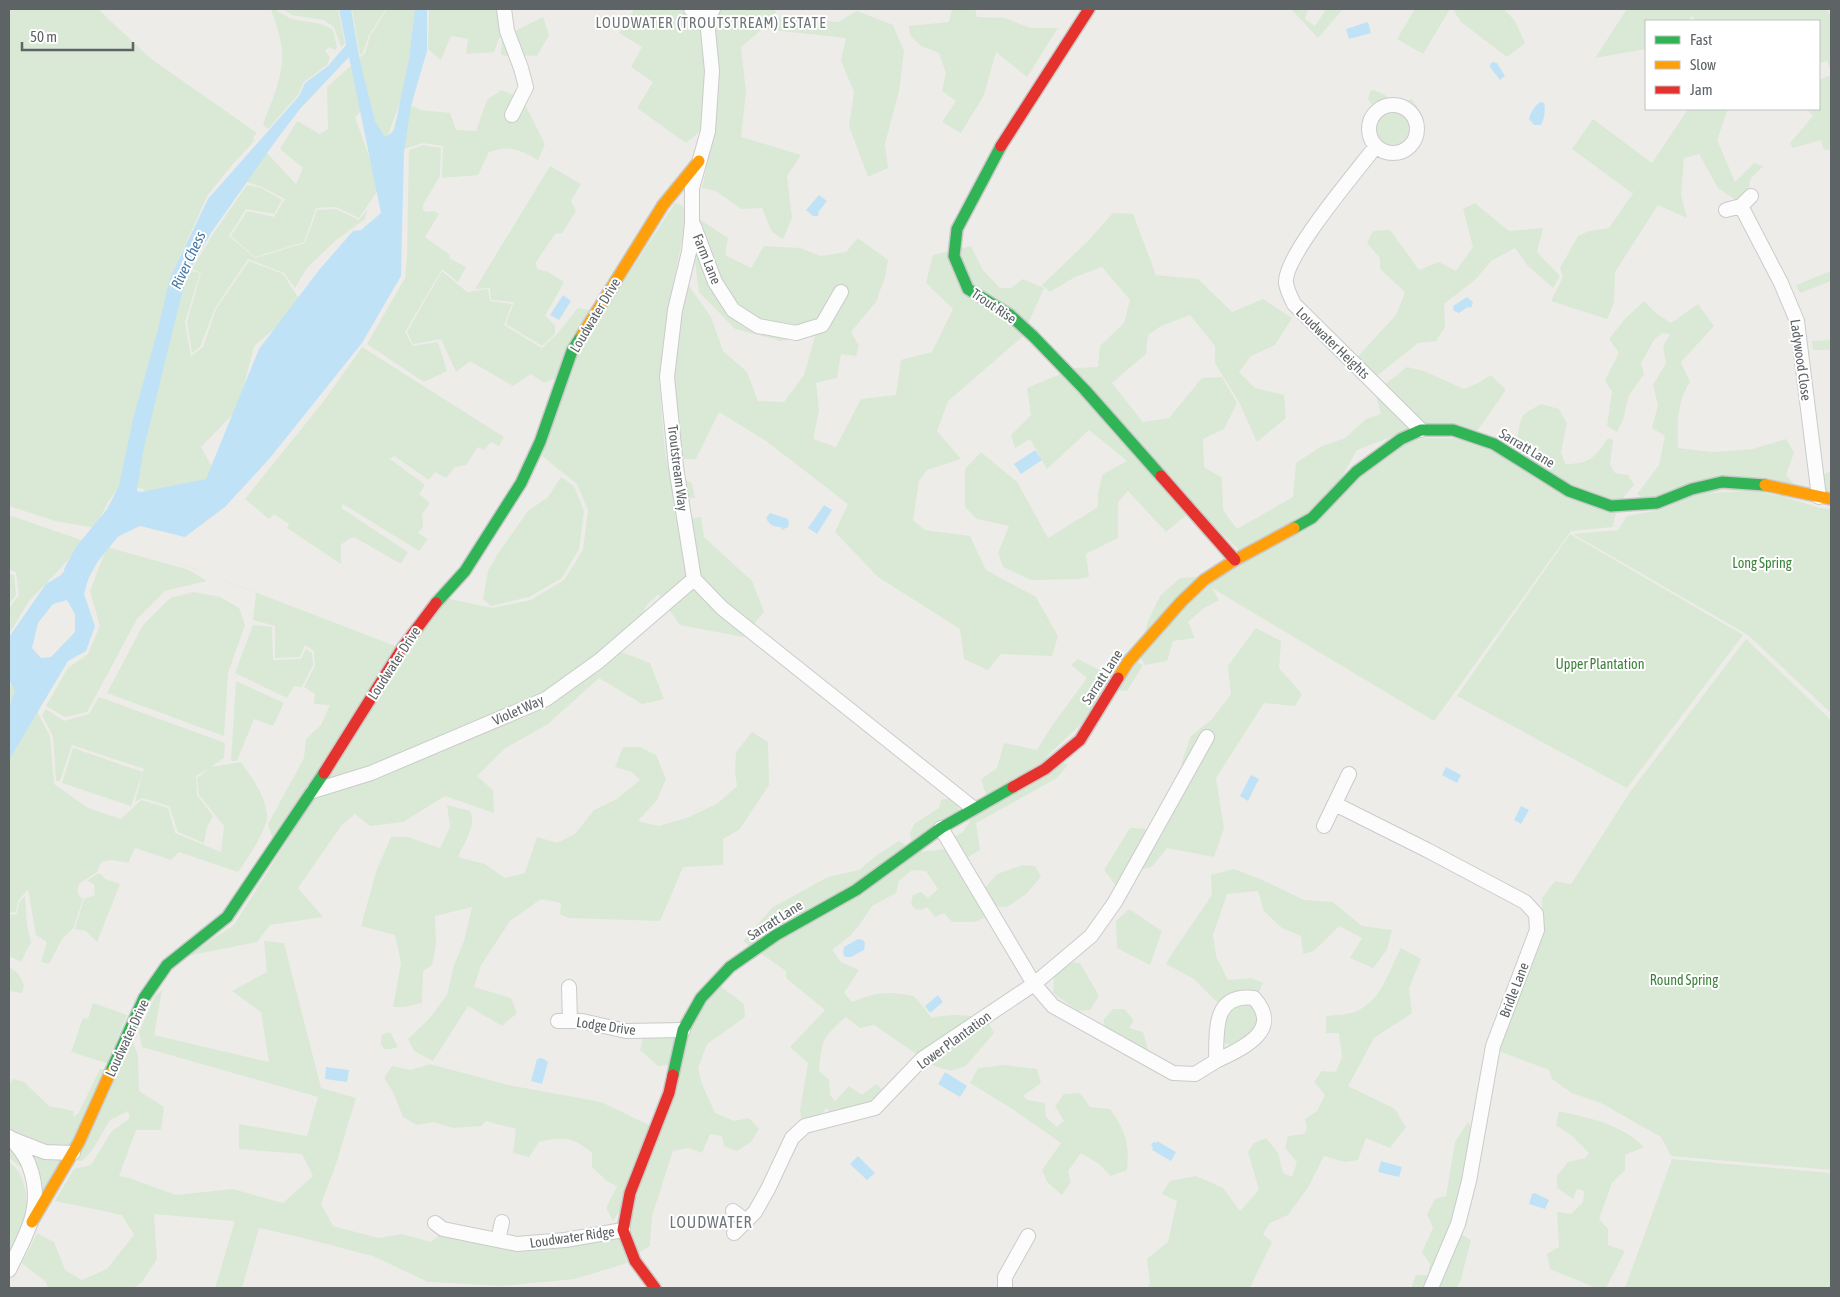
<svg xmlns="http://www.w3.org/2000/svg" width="1840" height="1297" font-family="'Asap Condensed',sans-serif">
  <rect width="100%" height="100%" fill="#eeece9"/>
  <path fill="#d9e9d5" d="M9 9H98L150 58 257 133 253 138 255 140 232 165 207 196 175 268 200 273 185 322 191 356 203 347 216 309 249 261 283 274 303 305 254 346 238 409 201 447 215 473 178 499 157 507 143 489 122 483 108 502 95 528 55 521 9 506Z
    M271 9C279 9 284 17 293 19 307 23 320 21 333 30L337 47 335 50 329 47 325 51 330 57 327 65 304 82 298 95 268 129 263 124C271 103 281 82 282 59 283 42 276 25 271 9Z
    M283 9H338L345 44 341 47 334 27 324 20 292 15Z
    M352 9H386L369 35 363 52 360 55Z
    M387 9H418L406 86 385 143 366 106 355 117 380 187 359 218 336 207 316 208 304 242 255 257 231 236 247 211 274 217 285 199 262 187 241 180 265 151 296 184 303 168 280 149 297 121 320 134 328 129 327 87 365 53 370 36Z
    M429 9H501L511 33 543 17 549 35 537 56C525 54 514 58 501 55L502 39 499 38 494 52 466 54 468 39 451 36 441 60 428 49Z
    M634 9H708L713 21 720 9H774L776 12 773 17 838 22 857 11 893 25 904 51 899 91 885 144 888 168 868 177 849 126 854 92 841 61 846 38 762 29 741 47 746 92 741 137 801 155 787 176 792 218 783 239 772 232 762 208 741 209 716 191 702 188 714 134 703 126 698 133 686 143 637 108 653 82 631 67 642 47 619 33Z
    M952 9H975L977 17 1005 18 1030 28H1058L1027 77 996 52 984 95 961 133 942 122 956 101 942 91 946 73 939 53 921 46 910 35 909 26 949 22Z
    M1291 9H1308L1305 19 1315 26 1326 9H1343L1318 38Z
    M1415 9H1450L1423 54 1397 39Z
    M1455 9H1504L1515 21 1525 43 1507 57 1461 22 1454 11Z
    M1627 9H1827L1831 16V72L1827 61 1819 63V21H1697L1691 16 1688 21H1646V49L1595 58Z
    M1831 75V150H1824L1821 140 1793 148 1790 143 1813 116 1807 109H1819V80Z
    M501 90 516 96 524 102 545 144 538 160C518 149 510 145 489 152L478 175 442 178 443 146 423 143 398 151 390 139 402 101 421 110 450 113 456 130 476 131 487 100Z
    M1371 90C1392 93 1386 106 1412 99L1422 115C1419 119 1414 123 1413 128 1412 131 1413 134 1412 137 1405 154 1385 146 1374 138L1372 126 1379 114 1368 99Z
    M1688 109H1728L1717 140 1735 182 1754 163 1763 166 1751 178 1748 190 1736 200 1718 188 1699 154 1684 158 1681 195 1687 218 1658 205 1615 272 1614 303 1607 319 1551 301 1563 277 1560 268 1578 236 1589 231 1609 228 1639 184 1632 193 1572 149 1593 119 1652 163Z
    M423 145 441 148 440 176 423 205V210L426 212 434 211 439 214 425 237 450 255 449 258 466 267 458 282 442 269 405 332 413 346 438 342 447 371 424 382 367 344 405 278 407 257 409 150Z
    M550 166 581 184 571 201 576 211 562 233 555 234 536 262 537 269 548 272 564 282 545 316 555 325V334L542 346 506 324 514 302 491 300 490 288 475 289Z
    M247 185 261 188 282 200 274 214 246 209 229 236 255 258 305 243 317 210 336 209 359 220 367 210 365 219 336 240 307 268 295 288 284 273 248 259 215 308 200 347 192 353 187 322 201 273 192 269 213 234Z
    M675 203 683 206 686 222 668 308 659 377 665 453 669 473 692 483 695 498 673 499 676 520 701 517 704 537 752 581 764 612 743 637 680 625 658 594 647 605 621 652 650 663 664 699 642 704 599 678 548 724 504 749 477 776 493 790 494 813 445 796 403 822 370 826 355 814 341 826 298 888 323 917 270 925 257 942 187 956 234 925 409 647 445 598 492 608 531 600 564 580 583 550 588 510 577 484 542 456 577 353Z
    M1475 203 1509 231 1543 228 1537 252 1560 276 1553 288 1528 266 1515 248 1491 261 1476 279 1444 304 1445 327 1436 341 1418 343 1368 383 1350 365 1396 315 1405 292 1380 269V258L1367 243 1373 231 1390 230 1419 270 1439 262 1456 271 1473 247 1463 209Z
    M1113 213 1133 214 1156 275 1198 279 1232 312 1263 299 1292 318 1275 345 1251 356 1239 372 1255 388 1284 395 1286 418 1257 442 1239 402 1215 363V346L1190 315 1161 326 1148 335 1146 354 1112 383 1143 422 1169 418 1202 378 1222 377 1237 403 1224 429 1203 439 1204 467 1222 478 1223 510 1237 529 1293 497 1296 463 1320 447 1345 438 1366 419 1381 414 1375 392 1407 367 1424 371 1464 389 1478 383 1491 375 1506 390 1475 434 1409 430 1357 450 1336 487 1309 513 1241 552 1195 508 1166 532 1128 491 1118 502V538L1086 554 1089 577 1077 579 1031 580 1003 567 998 553 1009 526 977 519 965 507V469L981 452 1017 482 1048 538 1098 507V493L1103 474 1127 461 1089 430 1047 469 1030 439 1015 448 1011 435 1031 415 1027 388 1075 368 1098 367 1100 346 1124 323 1130 300 1102 267 1075 277 1050 292 1042 285 1088 241Z
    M699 219 728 238 725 255 751 268 764 246 800 248 821 256 846 252 858 238 888 260 885 277 876 302 851 332 859 346 856 356 841 354 837 378 816 383 819 411 813 439 836 447 861 399 896 395 901 360 932 352 953 309 926 283 933 255 971 246 983 270 1000 288H1011L1023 279 1044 288 1022 337 948 401 937 431 961 459 927 470 919 481 913 520 925 530 970 536 986 570 1036 597 1058 636 1052 656 1001 654 988 670 964 659 960 629 878 577 835 532 848 504 766 441 719 412 696 459H680L672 377 687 283 711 317 723 351 747 372 758 401 784 402 804 375 815 336 781 341 735 329 699 292 694 254Z
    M442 271 467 292 488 289 490 301 512 304 504 325 542 348 557 334 578 308 594 311 559 377 544 383 531 374 513 386 470 361 456 372 441 339 413 344 407 332Z
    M1831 271V281L1800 293 1796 285Z
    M1644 301 1656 313 1671 323 1698 304 1714 326 1681 362 1690 382C1677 401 1677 426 1678 448L1713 452 1753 449 1786 439 1794 453 1786 475 1798 489 1813 491 1821 476 1831 471V503L1788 494 1722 490 1657 509 1637 494 1659 465 1665 436 1652 428 1658 405 1653 385 1666 363 1663 346 1670 334 1662 333 1654 340 1641 363 1644 374 1629 395 1623 420 1617 432 1607 426 1612 392 1605 380 1619 353 1609 339 1624 320Z
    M1831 340V350H1813L1812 341Z
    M362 347 504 437 499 446 491 442 484 450 478 447 466 465 455 467 446 478 435 472 429 480 394 456 390 459 425 485 419 494 430 503 422 514 423 527 418 533 428 539 419 551 343 504 341 508 408 552 401 564 354 537 347 540 341 545V564L287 528 289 524 274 514 269 519 245 499 323 402Z
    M1541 404 1559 409 1567 423 1561 452 1565 464C1589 464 1595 458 1608 438L1613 440 1610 464 1615 473 1628 475 1634 485C1621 499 1616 508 1613 527L1571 531 1434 721 1212 588 1219 600 1204 608 1188 622 1195 638 1173 641 1167 661 1145 665 1139 656 1148 621 1160 596 1180 578 1205 576 1360 477 1403 445 1423 438H1454L1493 449 1518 435C1521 413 1522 415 1541 404Z
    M561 477 574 486 584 511 579 549 562 578 529 597 491 606 483 599 488 571 497 555 528 511 548 497Z
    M1752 491 1785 497 1820 508 1831 509V713L1748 635 1573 534 1618 530 1627 516 1660 510 1692 497 1722 492Z
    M9 515 84 541 58 571 29 601 9 634V608L19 595 16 572 9 570Z
    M1570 534 1743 635 1627 788 1457 696Z
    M119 540 398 647 277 852 268 824 304 758 306 739 321 725 330 705 314 704 315 694 304 687 315 666 314 651 305 645 300 657 275 658V626L253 620 256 593Z
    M107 547 189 570 207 581 165 591 137 619 87 712 65 717 46 706 68 668 88 654 100 626 90 591Z
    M9 574 14 575 16 595 9 604Z
    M194 592 220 597 239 608 245 625 228 673 224 736 107 693 143 625 170 598Z
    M253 625 272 627 273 660 301 659 306 649 312 653 313 665 302 687 294 686 287 698 235 673Z
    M1256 628 1281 641 1279 668 1302 694 1295 706 1264 703 1216 778 1224 828 1214 857 1167 848 1152 867 1128 872 1117 887 1104 870 1130 828 1151 829 1180 776 1182 761 1191 736 1212 719 1231 694 1228 666Z
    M1746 639 1831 720V1170L1671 1156 1661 1137 1601 1103 1572 1093 1552 1079 1549 1070 1499 1051 1512 981 1531 967 1538 948 1530 939 1532 919 1542 911V898L1555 881 1571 884 1630 792Z
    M1123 654 1143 665 1127 691 1107 688 1082 723 1046 757 1068 765 1057 778 976 823 980 850 965 859 952 838 963 832 986 795 981 779 997 768 1004 743 1037 750 1051 727 1087 678 1071 665 1078 659 1107 674Z
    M236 681 284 703 273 726 254 719 237 761H231Z
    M9 683 33 704 50 736 54 784 88 808 121 819 141 800 168 808 175 833 221 852 224 826 199 795 197 778 209 768 196 776 197 795 213 816 207 827 204 843 178 832 169 806 142 798 135 802 143 772 131 806 62 783 73 748 143 772 144 769 72 745 60 781H56L53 736 42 715 46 709 64 721 89 714 99 697 225 743 224 758 211 767 241 762C252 778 265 795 267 814 269 827 246 861 238 872L179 852 171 860 135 848 128 863 112 860 101 862 97 872 79 884C77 891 76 895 83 899L74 927 62 939 49 964 41 962 47 942 36 935 28 889 18 901 16 912 9 913Z
    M752 732 768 742 769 785 740 829 723 839V865L683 867 660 921 568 918 560 914 561 903 541 899 510 921 481 965 474 987 511 998 517 1013 502 1026 468 1006 433 1061 414 1051 408 1039 429 1019 447 995 454 965 464 941 472 907 435 916 436 945 432 965 423 971 422 1003 404 1007H393L401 963 395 935 361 926 376 872 391 837H408L440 848 450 827 447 805 470 811C478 824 463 844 458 857L485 864 505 878 525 873 537 837 557 843 575 834 594 810 617 799 640 780 632 772 615 767 623 747H640L656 755 666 779 657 800 638 821 659 826 689 817 718 803 737 786 735 772 736 752Z
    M952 797 959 806 957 816 912 844 910 833 914 824 939 808 941 800Z
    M899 841 917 852 947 849 987 917 974 922H952L944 913 935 917 927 907 921 910 915 909 911 904 913 895 921 892 928 898 938 889 926 871 912 870 899 881 896 893 872 906 860 924 851 935 832 950 841 962 859 970 844 993 852 1002C877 992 888 991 914 996L932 1018C951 1013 968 1015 987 1019L994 1033 966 1066 950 1071 932 1065 928 1049 918 1055 874 1025 860 1028 846 1017C822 1038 822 1039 819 1071L829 1080 830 1095 835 1101 849 1086 862 1095 876 1084 886 1093 873 1105 832 1116 827 1108 815 1119 802 1122 800 1110 808 1063 790 1047 825 1010 786 978V971L743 941 773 907 828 877 859 870 877 855Z
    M1023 865 1035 866 1041 877 1026 894 1007 907 990 906 982 891 997 874Z
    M1234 869 1260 879 1304 900 1333 902 1362 926 1392 930 1387 950 1373 968 1350 958 1362 938 1339 926 1314 951 1303 954 1301 936 1282 928 1264 911 1258 891 1227 894 1213 935 1216 956 1228 980 1252 978 1263 983 1257 996 1240 999 1228 995 1218 1003 1194 979 1166 964 1173 952 1212 895 1211 875Z
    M97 874H101L105 879 120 884 97 942 86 931 75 929 84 899 95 895 94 884 87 881Z
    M25 896 27 925 31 942 21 962 9 956V915L17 914 19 902Z
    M1129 909 1162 931 1150 965 1117 948 1116 921Z
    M264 941 284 943 321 1088 356 1098 336 1164 321 1204 333 1226 378 1238 402 1234 431 1242 442 1233 514 1248 620 1237 627 1263 575 1279 503 1286 428 1282 373 1256 295 1236 259 1228 242 1288H215L235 1221 154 1214 157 1259 142 1282 134 1288H48L46 1282 22 1263 37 1233 54 1242 65 1270 82 1280 107 1269 134 1235 122 1215 55 1201 74 1169 91 1165 111 1132 130 1118 128 1111 110 1120 91 1152 82 1161H77L126 1022 138 1056 139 1091 164 1107 161 1130H136L119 1176 129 1178 176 1195 233 1189 283 1203 313 1176 302 1154 239 1149V1124L307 1136 318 1097 142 1047 139 1032 155 996 162 990 154 1035 269 1062 261 1012 232 991 267 972Z
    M1401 948 1421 959 1409 988 1412 1013 1374 1038 1348 1086 1395 1109 1406 1127 1390 1148 1366 1138 1358 1160 1345 1162 1324 1156 1309 1186 1288 1215 1270 1223 1263 1234 1272 1242 1250 1288H1148L1150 1283 1147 1259 1168 1242 1177 1201 1162 1194 1170 1181 1196 1176 1223 1188 1240 1211 1259 1190 1248 1152 1254 1143 1266 1138 1278 1153 1283 1173 1292 1177 1297 1162 1285 1148 1288 1136 1304 1134 1307 1128 1305 1119 1317 1111 1325 1095 1314 1082 1322 1071 1336 1072 1342 1057 1339 1033H1326V1016C1335 1015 1348 1015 1357 1011 1383 999 1388 971 1401 948Z
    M1069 962 1080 963 1099 996 1090 1010 1078 1011 1053 993 1054 976Z
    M9 967 18 973 24 985 22 993 9 991Z
    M720 986 744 1004 745 1017 707 1044 698 1068 702 1084 715 1113 734 1121 749 1118 759 1129 751 1142 737 1151 724 1146 722 1136 710 1134 702 1153 688 1148 673 1151 652 1216 650 1246 638 1253 624 1205 613 1221 606 1208 617 1186 608 1182 592 1167V1153C573 1137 563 1136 539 1142L529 1157 513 1153 516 1129 486 1121 481 1126 453 1128 433 1122 417 1125 403 1117 394 1094 384 1078 392 1066 411 1070 430 1064 508 1085 601 1102 649 1125 677 1064 658 1066 640 1050 643 1038 675 1037Z
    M93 1003 127 1015 107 1063 71 1052 83 1018 88 1019Z
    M1236 1003 1249 1004 1254 1007 1258 1020 1254 1031 1230 1045 1225 1043 1223 1039 1226 1013Z
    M1113 1009H1124L1134 1020 1129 1028 1143 1032 1149 1053 1103 1032 1104 1019Z
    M390 1032 398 1047 391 1049H384L381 1044V1037L383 1034Z
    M1005 1065 1037 1069 1041 1083 1023 1096 1027 1100 1045 1103 1046 1117 1057 1127 1064 1121 1055 1106 1064 1094 1080 1093 1090 1107 1110 1109C1125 1129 1130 1145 1127 1170L1111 1176 1099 1164 1081 1153 1068 1171 1071 1182 1062 1195 1047 1182 1042 1170 1061 1143 1014 1110 970 1083 978 1068Z
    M100 1069 115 1072 49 1202 36 1179 9 1158V1085L13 1079 24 1082 49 1106 74 1111 73 1117 78 1114Z
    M1559 1111C1591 1119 1620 1123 1644 1147L1625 1155V1170L1612 1183 1599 1219 1608 1229V1245L1625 1251 1606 1288H1596L1550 1269 1547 1254 1559 1247 1557 1212 1571 1214 1583 1202 1584 1191 1577 1189 1573 1199 1557 1188V1176L1568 1162 1585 1158 1589 1153 1572 1136 1556 1125Z
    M1468 1122 1479 1142 1451 1228 1471 1240 1461 1279 1457 1288H1411L1416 1275H1428L1430 1264 1422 1252 1433 1228 1427 1214 1435 1199 1446 1196 1455 1142Z
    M1672 1159 1831 1173V1288H1625Z
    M9 1162C24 1172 28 1195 27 1212 25 1228 15 1243 9 1256Z"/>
  <path fill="#c0e2f6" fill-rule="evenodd" d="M339 9H351L360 61 375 121 385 137 394 131 409 59 415 9H427V51L411 106 404 152 401 276 362 343 270 458 225 507 185 537 140 526 111 540 95 532 119 486 133 419 157 333 170 278 208 199 299 96 305 83 328 66 346 45ZM349 57 381 213 361 230 353 231 319 270 259 349 206 479 141 492 137 491 143 452 176 317 187 275 211 233 277 139 300 109Z
    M1368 22 1371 33 1349 39 1346 29Z
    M1492 62 1497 63 1505 76 1500 80 1490 67V65Z
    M1541 102 1544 103C1546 108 1544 120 1541 125H1534L1529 119C1530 114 1535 104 1541 102Z
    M819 195 827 201 819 211 818 216H813L806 210Z
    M563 295 571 301 559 320 550 315Z
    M1467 297 1473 302 1471 308 1468 307 1459 313 1454 311 1453 306Z
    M1035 450 1042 460 1021 474 1014 464Z
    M824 505 832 510 817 534 808 528Z
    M770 513 788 519 789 523 788 527 782 530 781 527C774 527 769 525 766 518Z
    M89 540 103 545 93 563 84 594 95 626 86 651 68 661 9 760V707L15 691 9 680V637L46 584 61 575ZM67 600 75 614V632L51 657 41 658 32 648 38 623 53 604Z
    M1446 767 1461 775 1457 783 1442 775Z
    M1251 775 1259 779 1248 801 1240 796Z
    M1521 806 1529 810 1521 824 1514 820Z
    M858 939 863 940 865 943 864 950 851 957H845L843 953 844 947Z
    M938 995 943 1002 930 1013 925 1006Z
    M541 1058 544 1059 548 1062 542 1084 531 1081 537 1059Z
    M326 1067 349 1070 347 1082 325 1079Z
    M945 1072 967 1086 960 1097 938 1084Z
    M1157 1141 1176 1152 1171 1161 1152 1150 1153 1148 1151 1144 1154 1142 1156 1143Z
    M858 1156 875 1173 867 1180 850 1164Z
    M1381 1161 1402 1167 1399 1177 1378 1172Z
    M1535 1193 1549 1200 1545 1209 1529 1204 1532 1194Z"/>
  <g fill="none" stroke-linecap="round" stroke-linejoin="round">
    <path stroke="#c0e2f6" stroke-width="26" d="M77 572 87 554 115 520 130 514"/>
    <g stroke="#cacbcb" stroke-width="16">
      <path id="street" d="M504 9 507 31 521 68 526 87 512 115
        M691 9 707 20 712 71 708 131 692 188V223L689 252 675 310 667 377 676 467 694 579 722 608 973 808
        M707 20 713 9
        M1369 129a24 24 0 1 1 48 0a24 24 0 1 1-48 0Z
        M1376 146C1358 170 1283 257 1286 283 1287 290 1291 298 1294 304L1421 430
        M1741 206 1781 283 1797 321 1819 497
        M1726 210 1741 206 1751 196
        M694 226 715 282 733 310 758 326 796 333 822 325 841 292
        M313 791 371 773 546 699 599 661 694 579
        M1335 804 1427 850 1525 902 1536 914 1537 930 1493 1046 1469 1181 1458 1224 1431 1288
        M1324 826 1349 774
        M941 828 1034 984 1053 1006 1173 1073 1195 1074 1216 1061C1217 1031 1212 993 1254 998 1283 1031 1243 1048 1216 1061
        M569 987 570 1021
        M558 1021H582L626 1031 683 1030
        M9 1137 12 1139C18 1147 26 1156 29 1165 45 1207 26 1234 9 1270
        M12 1139 45 1152 73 1153
        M733 1211 746 1221
        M435 1223 443 1229 517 1244 565 1240 623 1230
        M734 1233 755 1212 768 1189 792 1138 805 1126 875 1108 922 1059 1034 984 1091 936 1115 902 1207 737
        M498 1240 502 1222
        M1005 1288V1277L1028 1236"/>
    </g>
    <g stroke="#c8c9c8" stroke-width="14">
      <path id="fast" d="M1001 146 957 229 954 256 968 289 1010 315 1033 336 1085 390 1161 476
        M1294 528 1312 518 1356 472 1401 439 1421 430H1453L1494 444 1569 491 1611 506 1657 503 1692 489 1722 482 1765 485
        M436 603 465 571 521 483 540 442 572 351 582 335
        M110 1073 144 998 167 965 227 917 324 773
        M673 1075 683 1030 701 998 730 967 776 935 856 890 941 828 1013 787"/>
    </g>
    <g stroke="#c8c9c8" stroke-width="14">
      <path id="slow" d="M582 335 663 205 699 161
        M1765 485 1831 499
        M1118 678 1128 662 1181 602 1204 580 1235 560 1294 528
        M32 1222 79 1142 110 1073"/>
    </g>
    <g stroke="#c8c9c8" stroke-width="14">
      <path id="jam" d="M1001 146 1089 9
        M1161 476 1235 560
        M324 773 403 647 436 603
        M1013 787 1045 769 1080 740 1118 678
        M655 1288 635 1261 623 1230 630 1193 669 1093 673 1075"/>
    </g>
    <use href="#street" stroke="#fcfcfc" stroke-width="14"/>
    <use href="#fast" stroke="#30b455" stroke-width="11"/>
    <use href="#slow" stroke="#ff9f0a" stroke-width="11"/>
    <use href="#jam" stroke="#e5322d" stroke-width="11"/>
  </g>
  <g text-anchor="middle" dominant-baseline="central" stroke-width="4" stroke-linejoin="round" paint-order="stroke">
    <g font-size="14" fill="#5e6366" stroke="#fff">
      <text transform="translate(707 259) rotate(68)">Farm Lane</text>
      <text transform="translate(994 306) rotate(34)">Trout Rise</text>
      <text transform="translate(595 315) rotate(-59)">Loudwater Drive</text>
      <text transform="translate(1333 343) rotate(44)">Loudwater Heights</text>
      <text transform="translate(1801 360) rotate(82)">Ladywood Close</text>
      <text transform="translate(1527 448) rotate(31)">Sarratt Lane</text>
      <text transform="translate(678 468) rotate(83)">Troutstream Way</text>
      <text transform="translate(394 663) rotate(-57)">Loudwater Drive</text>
      <text transform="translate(1102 677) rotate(-57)">Sarratt Lane</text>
      <text transform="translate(518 710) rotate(-24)">Violet Way</text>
      <text transform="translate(775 920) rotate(-32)">Sarratt Lane</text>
      <text transform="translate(1514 990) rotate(-69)">Bridle Lane</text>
      <text transform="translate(606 1026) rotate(8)">Lodge Drive</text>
      <text transform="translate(127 1038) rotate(-65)">Loudwater Drive</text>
      <text transform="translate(954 1040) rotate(-36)">Lower Plantation</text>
      <text transform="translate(572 1237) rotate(-8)">Loudwater Ridge</text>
    </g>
    <g font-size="14" fill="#3c823a" stroke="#fff">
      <text x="1762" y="563">Long Spring</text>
      <text x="1600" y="664">Upper Plantation</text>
      <text x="1684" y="980">Round Spring</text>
    </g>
    <g font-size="15" letter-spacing="1" fill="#6f7578" stroke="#fff">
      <text x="711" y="22">LOUDWATER (TROUTSTREAM) ESTATE</text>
    </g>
    <g font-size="15" font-style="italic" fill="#467aa4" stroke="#fff">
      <text transform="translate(188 260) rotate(-65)">River Chess</text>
    </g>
    <g font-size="16" letter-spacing="1" fill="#6f7578" stroke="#fff">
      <text x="711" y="1222">LOUDWATER</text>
    </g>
  </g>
  <rect width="1840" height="1297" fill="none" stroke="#5e6366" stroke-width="20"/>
  <rect x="1645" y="20" width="175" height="90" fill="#ffffff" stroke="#bfc1c2"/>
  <rect x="1655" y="36" width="25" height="8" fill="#30b455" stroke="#bfc1c2"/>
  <text x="1690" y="45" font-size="15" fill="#5e6366">Fast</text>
  <rect x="1655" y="61" width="25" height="8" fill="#ff9f0a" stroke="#bfc1c2"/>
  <text x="1690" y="70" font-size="15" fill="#5e6366">Slow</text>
  <rect x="1655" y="86" width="25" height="8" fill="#e5322d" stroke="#bfc1c2"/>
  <text x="1690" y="95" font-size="15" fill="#5e6366">Jam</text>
  <path d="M22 42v8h111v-8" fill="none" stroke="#5e6366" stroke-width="2.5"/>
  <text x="30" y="42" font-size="15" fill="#5e6366" stroke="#ffffff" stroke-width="4" paint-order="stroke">50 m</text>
</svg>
